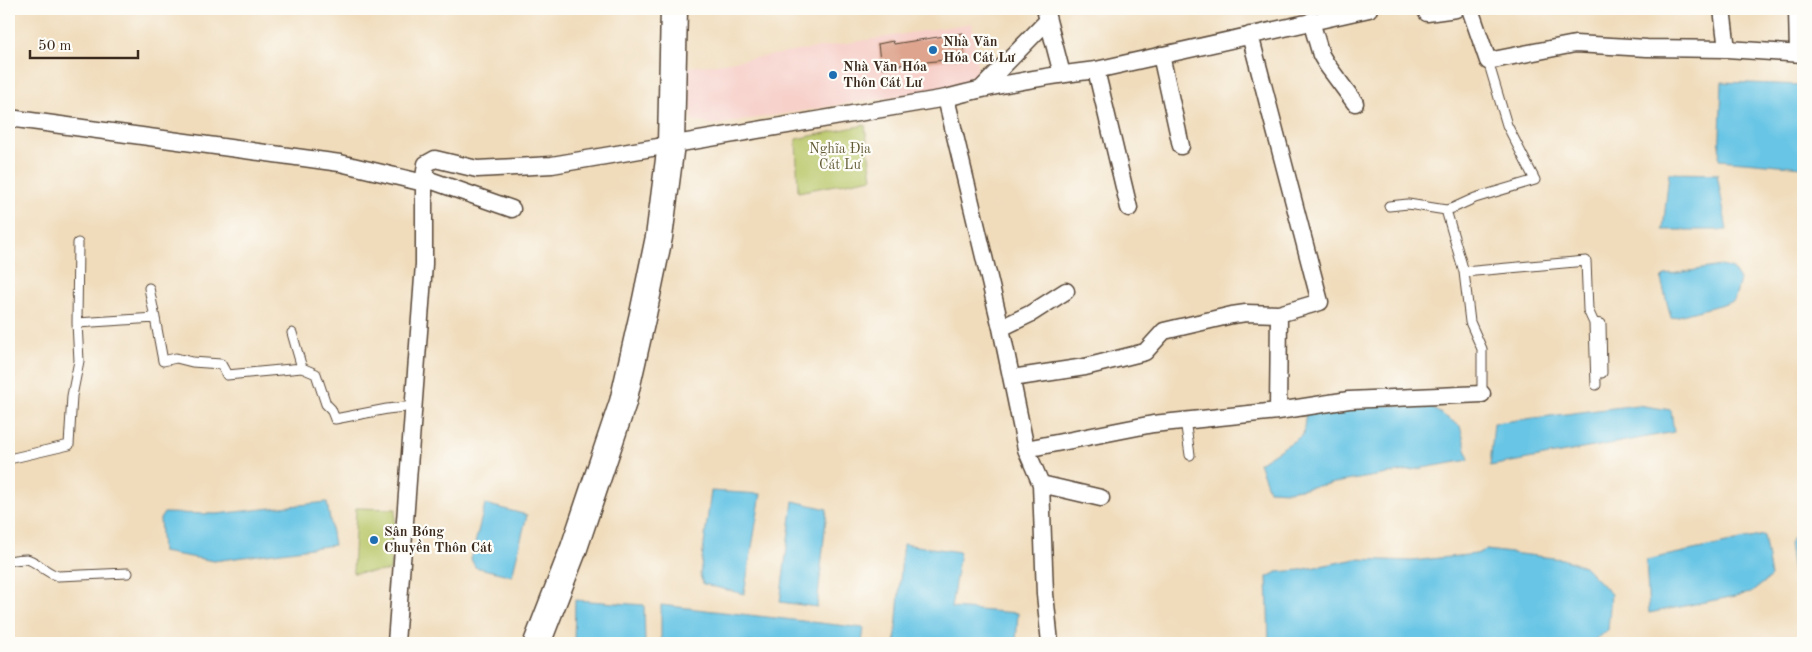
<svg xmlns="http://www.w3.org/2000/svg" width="1812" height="652" font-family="'Old Standard TT',serif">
  <rect width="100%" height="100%" fill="#fdfcf7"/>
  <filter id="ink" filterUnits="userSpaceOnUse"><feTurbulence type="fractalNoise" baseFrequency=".02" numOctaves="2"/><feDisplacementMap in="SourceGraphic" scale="10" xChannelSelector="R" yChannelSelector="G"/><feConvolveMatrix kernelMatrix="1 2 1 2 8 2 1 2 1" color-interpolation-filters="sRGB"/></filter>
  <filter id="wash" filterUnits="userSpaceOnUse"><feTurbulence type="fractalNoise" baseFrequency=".0096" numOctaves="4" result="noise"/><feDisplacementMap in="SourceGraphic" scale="20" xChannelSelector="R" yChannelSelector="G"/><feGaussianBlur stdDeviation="1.12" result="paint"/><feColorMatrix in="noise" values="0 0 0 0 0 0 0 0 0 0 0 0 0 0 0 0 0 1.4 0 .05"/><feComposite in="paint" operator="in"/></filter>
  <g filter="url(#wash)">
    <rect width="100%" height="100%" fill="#f0dcbb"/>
    <path fill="#f7d0ca" d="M972 23 979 83 713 125 692 120 688 67 710 65Z"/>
    <path fill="#b9c769" stroke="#7a7844" d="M865 125 872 178 798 192 796 139Z
      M356 508 396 509 390 571 353 573Z"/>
    <path fill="#67c5e5" stroke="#517882" d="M1722 82 1803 85V167L1719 160Z
      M1669 173 1717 174 1727 230H1663Z
      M1721 266 1733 269 1740 280 1734 301 1671 318 1661 279 1665 275Z
      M1383 405 1432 408 1460 426 1469 460 1288 491 1269 490 1259 463 1303 435 1306 412Z
      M1637 405 1671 410 1674 432 1490 466 1494 423Z
      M711 491 761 494 744 594 703 584 700 575Z
      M793 501 827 509 817 607 780 602Z
      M327 502 334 545 214 561 162 552 160 519 164 513 217 514Z
      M485 504 527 515 512 576 475 567 471 559Z
      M1803 530V585L1794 580 1789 543 1798 531Z
      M1764 535 1771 577 1751 593 1649 613 1646 560Z
      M903 544 960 552 951 608 1018 613 1016 643H895Z
      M1486 550 1562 559 1584 566 1611 594 1608 630 1590 643H1269L1267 577 1277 572 1300 570 1356 559 1412 561 1476 554Z
      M575 600 644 605 645 643H574Z
      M661 605 864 628 862 643H661Z"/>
    <g id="blocks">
      <path fill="#dea48e" d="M963 33 964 58 898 65V67L881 68 878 44 893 41 894 44Z"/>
    </g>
  </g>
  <g filter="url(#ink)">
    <use href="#blocks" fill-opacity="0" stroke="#564536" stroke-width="1"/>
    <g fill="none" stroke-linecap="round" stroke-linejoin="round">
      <g stroke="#564536" stroke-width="11">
        <path id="lane" d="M1389 206 1408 204 1446 210 1453 208 1475 198 1535 180 1507 125 1488 61
          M1446 210 1464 272 1470 322 1482 349V394
          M1464 272 1586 261 1588 310 1594 323 1596 385
          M149 288 155 318
          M77 323 155 318 163 361 176 358 192 362 221 364 227 375 302 368 316 374 326 404 331 409 335 419 387 409 414 406
          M1594 323 1601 324 1602 373
          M292 333 302 368
          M1185 420 1190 455
          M9 459 69 445 72 396 79 361 77 323 78 243
          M9 561C14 560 20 559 26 559 36 560 45 573 58 576L128 573"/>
      </g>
      <g stroke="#564536" stroke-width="19">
        <path id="street" d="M1045 9 1062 74
          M1426 9 1427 13 1456 9
          M1470 9 1488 61 1575 44 1647 48 1727 49 1803 54
          M1722 9 1727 49
          M1797 9 1798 54
          M1311 21 1321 55 1327 65 1355 103
          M1161 55 1181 146
          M1096 70 1129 208
          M982 88 1048 20
          M946 98 1001 328 1026 449 1041 484 1045 594 1050 643
          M9 118 340 163 424 183
          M512 209 424 178 426 164 435 159 477 169 552 165 946 98C995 85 1045 76 1096 70L1369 9
          M1001 328 1030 314 1066 291
          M1012 378 1085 367 1145 352 1164 331 1232 315 1246 313 1279 314 1320 302 1250 35
          M1278 411 1279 314
          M1026 449 1153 424 1278 411 1349 400 1482 394
          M1041 484 1101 498
          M396 643 424 264V178"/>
      </g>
      <g stroke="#564536" stroke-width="29">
        <path id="primary" d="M537 643 574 548 623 402 643 314 659 237 671 144 674 9"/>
      </g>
      <use href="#lane" stroke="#fff" stroke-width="9"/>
      <use href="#street" stroke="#fff" stroke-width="16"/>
      <use href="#primary" stroke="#fff" stroke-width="26"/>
    </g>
  </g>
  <g fill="#1f6fb2" stroke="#fdfcf7" stroke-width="2">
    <circle cx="933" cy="50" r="5"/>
    <circle cx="833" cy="75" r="5"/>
    <circle cx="374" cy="540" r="5"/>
  </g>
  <g text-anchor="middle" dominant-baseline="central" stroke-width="4.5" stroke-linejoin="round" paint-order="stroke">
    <g font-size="14" font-weight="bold" fill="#3b2a1e" stroke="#fdfcf7" text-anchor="start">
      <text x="943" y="42">Nhà Văn<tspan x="943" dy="16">Hóa Cát Lư</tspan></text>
      <text x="843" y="67">Nhà Văn Hóa<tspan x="843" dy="16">Thôn Cát Lư</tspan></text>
      <text x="384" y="532">Sân Bóng<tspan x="384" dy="16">Chuyền Thôn Cát</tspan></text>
    </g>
    <g font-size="14" fill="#615934" stroke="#fdfcf7">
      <text x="840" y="149">Nghĩa Địa<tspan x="840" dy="16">Cát Lư</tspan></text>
    </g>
  </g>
  <rect width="1812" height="652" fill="none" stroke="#fdfcf7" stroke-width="30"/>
  <path d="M30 50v8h108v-8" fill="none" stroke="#3b2a1e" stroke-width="2.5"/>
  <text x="38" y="50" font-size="15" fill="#3b2a1e" stroke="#fdfcf7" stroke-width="4" paint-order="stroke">50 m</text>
</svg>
